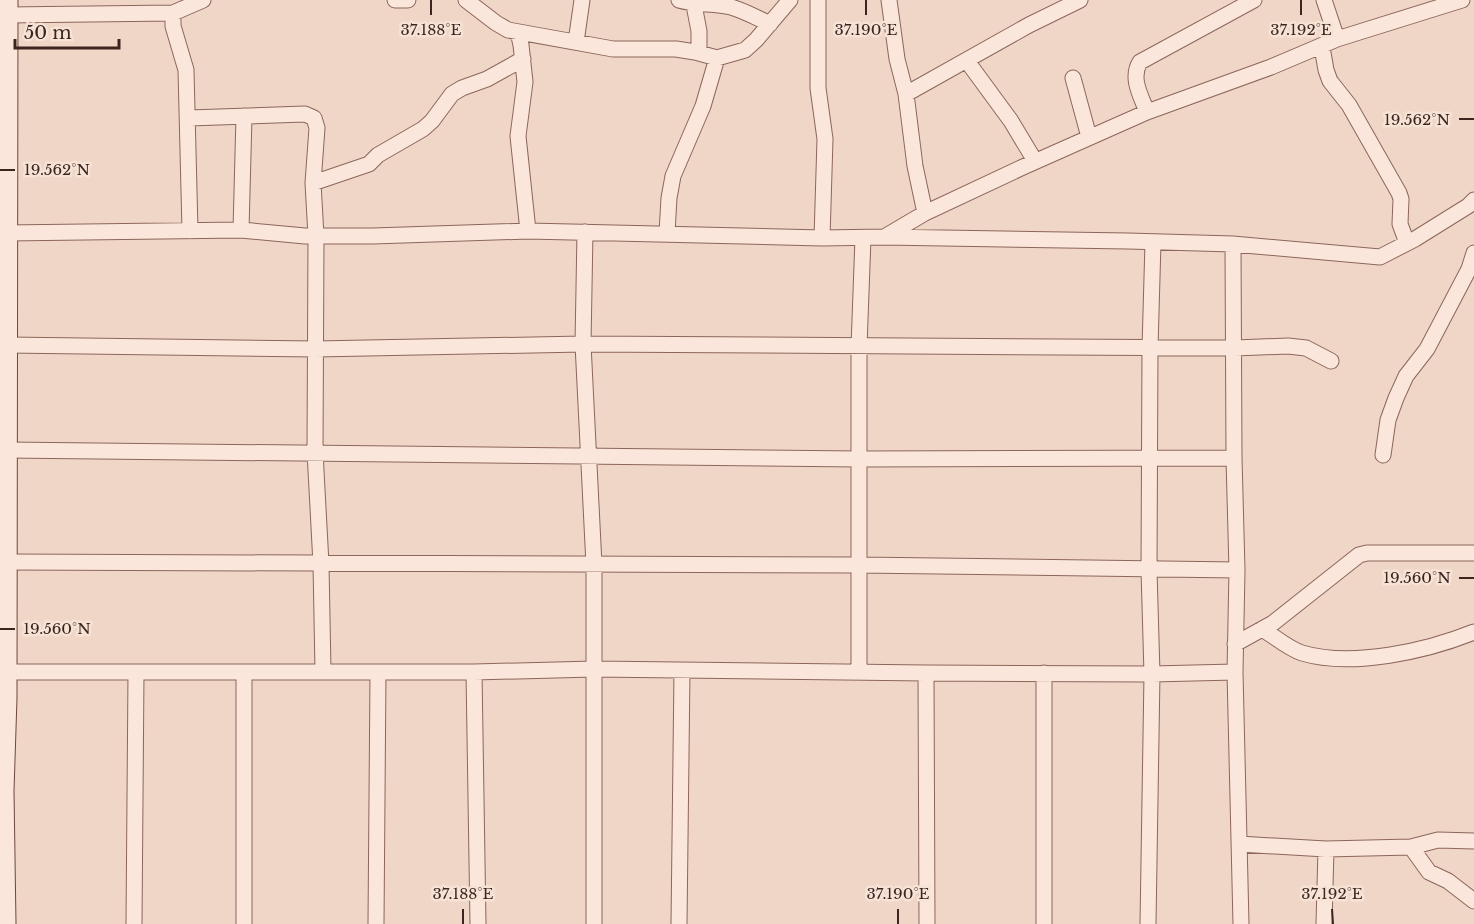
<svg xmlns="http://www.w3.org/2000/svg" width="1474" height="924" font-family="'Libre Baskerville',serif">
  <rect width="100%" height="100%" fill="#f0d6c6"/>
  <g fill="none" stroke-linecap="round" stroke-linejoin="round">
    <g stroke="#8c665b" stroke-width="17">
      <path id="street" d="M395 0H408
        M466 0 496 23 508 30 613 49H676L695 52 717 58 745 50 756 40 790 0
        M679 0C696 5 714 3 731 7 745 11 757 18 770 24
        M693 0 699 31V53
        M818 0V88L825 139 822 238
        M889 0 897 59 906 94 915 166 925 213
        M1324 0 1337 39
        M173 13V26L186 70 190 231
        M7 15 173 13 203 0
        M518 32 521 45 525 82 518 136 528 231
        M576 42 582 0
        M1322 47 1326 70 1330 81 1349 105 1399 193 1401 199 1400 224 1407 243
        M967 61 1011 121 1035 161
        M1073 78 1089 137
        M906 94 1029 25 1080 0
        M1147 112C1141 96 1130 78 1140 62L1254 0
        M189 118 305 114 314 118 317 128 313 183 316 236 315 452 321 564 323 671
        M313 183 369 164 378 155 423 129 432 121 452 94 462 88 487 79 523 59
        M241 230 244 116
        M585 232 583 344 594 565V924
        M6 233 241 230 305 236H373L528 231 822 238 884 237 1128 241 1233 244 1380 257 1415 239 1468 206 1474 200
        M667 233 669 198 673 176 703 106 717 58
        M886 236 925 213 1023 167 1147 112 1271 67 1337 39 1462 0
        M1233 244 1234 458 1237 570 1235 672 1241 924
        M7 345 315 349 583 344 1235 348 1288 346 1306 348 1331 361
        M6 450 859 459 1234 458
        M1383 455 1388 420 1396 398 1406 376 1427 349 1469 269 1474 253
        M7 562 858 565 1237 570
        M1262 629C1274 636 1289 649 1302 653 1352 668 1427 651 1474 632
        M1235 644 1273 623 1359 555 1367 553H1474
        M5 672H474L594 669 926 673 1152 674 1235 672
        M474 672 478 924
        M859 672V347L863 238
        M926 673 927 924
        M1044 673V924
        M1239 844 1326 849 1411 847 1438 840 1474 841
        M1411 847 1429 872 1448 881 1474 901
        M134 924 136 673
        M244 924V672
        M376 924 378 672
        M679 924 682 671
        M1148 924 1152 674 1149 570 1150 348 1153 242
        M1324 924 1326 849"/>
    </g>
    <g stroke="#6e473e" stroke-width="23">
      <path id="secondary" d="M5 924 3 791 6 698 7 0"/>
    </g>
    <use href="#street" stroke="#fae6da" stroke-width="15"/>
    <use href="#secondary" stroke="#fae6da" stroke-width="21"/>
  </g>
  <path fill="none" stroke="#3c241f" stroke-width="2" d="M431 0V15M866 0V15M1301 0V15M1459 119H1474M0 170H15M1459 578H1474M0 629H15M463 909V924M898 909V924M1332 909 1333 924"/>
  <g font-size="15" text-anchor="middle" fill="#3c241f" stroke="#f7e3d6" stroke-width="5" stroke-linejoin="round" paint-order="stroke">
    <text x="431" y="35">37.188°E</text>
    <text x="866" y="35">37.190°E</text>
    <text x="1301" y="35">37.192°E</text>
    <text x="1417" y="125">19.562°N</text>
    <text x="57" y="175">19.562°N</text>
    <text x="1417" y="583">19.560°N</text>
    <text x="57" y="634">19.560°N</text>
    <text x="463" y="899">37.188°E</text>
    <text x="898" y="899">37.190°E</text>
    <text x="1332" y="899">37.192°E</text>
  </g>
  <path d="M15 39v9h104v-9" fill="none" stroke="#3c241f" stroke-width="3"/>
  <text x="24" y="39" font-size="18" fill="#3c241f" stroke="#f7e3d6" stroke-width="4.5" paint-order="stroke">50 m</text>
</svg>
